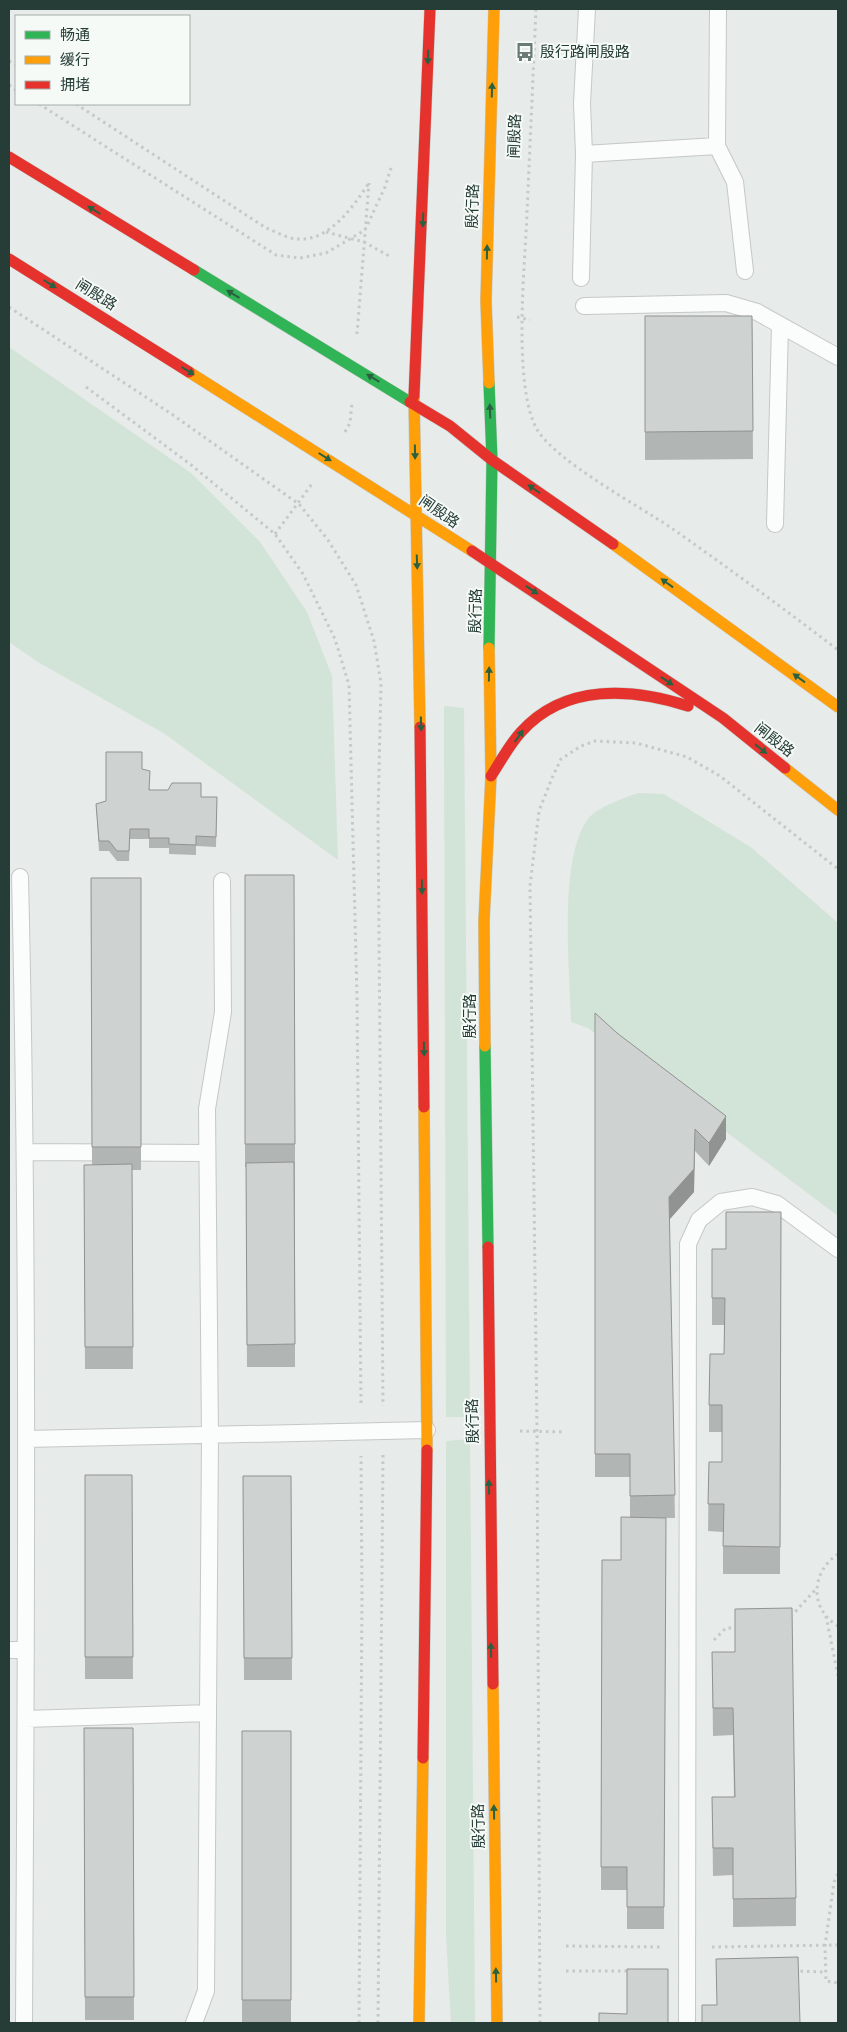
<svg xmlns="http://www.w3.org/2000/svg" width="847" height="2032" font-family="'Sofia Sans Condensed','Noto Sans SC',sans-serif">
  <rect width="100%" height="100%" fill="#e7ebe9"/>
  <path fill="#d2e3d7" d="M9 347 191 473 260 542 307 612 332 676 338 860 165 734 38 662 9 642Z
    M444 706 464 708 470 1417H446Z
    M638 793 664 794 752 848 838 923V1216L588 1028 571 1022C570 971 558 859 588 819 597 807 625 798 638 793Z
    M470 1439 475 2023H451L446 1934V1441Z"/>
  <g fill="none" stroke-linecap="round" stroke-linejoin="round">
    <g stroke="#c4c8c6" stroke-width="18">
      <path id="lane" d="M718 9 717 146 735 182 745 271
        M584 154 717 146
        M581 278 584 154 582 103 587 9
        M584 306 726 303 757 312 838 357
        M775 524 780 325
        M20 877C29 1259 26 1641 24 2023
        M25 1152 207 1153
        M27 1439 427 1430
        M9 1650H26
        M26 1719 208 1713
        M194 2023 206 1991 210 1437 207 1109 223 1012 222 881
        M687 2023 688 1244 699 1220 721 1202 752 1197 777 1204 838 1249"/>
    </g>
    <g stroke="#c3c9c6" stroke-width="12">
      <path id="fast" d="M194 270 410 402
        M489 383 492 460 489 648
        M485 1046 488 1247"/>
    </g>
    <g stroke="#c3c9c6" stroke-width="12">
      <path id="slow" d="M189 372 472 551
        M489 383 486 301 494 9
        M414 396 420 727
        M613 544 838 707
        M785 768 838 810
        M485 1046 484 921 491 776 489 648
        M424 1107 427 1450
        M493 1684 497 2023
        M419 2023 423 1758"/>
    </g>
    <g stroke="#c3c9c6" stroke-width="12">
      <path id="jam" d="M9 157 194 270
        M9 259 189 372
        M414 396 430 9
        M410 402 450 426 492 460 613 544
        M472 551 723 718 785 768
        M420 727 424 1107
        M491 776C501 761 509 745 521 732 565 683 632 688 688 706
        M488 1247 493 1684
        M423 1758 427 1450"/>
    </g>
    <path stroke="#c3cac7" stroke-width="3" stroke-dasharray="2.5 4" stroke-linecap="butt" d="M536 9C533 77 530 145 527 213 525 265 512 389 538 431 558 462 637 505 670 527 727 567 783 608 838 650
      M9 61 16 65
      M9 85 16 90
      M39 104 276 255 300 258 326 253 365 230 385 187 391 168
      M76 104 266 228C274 231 283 236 291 238 327 246 352 208 369 183
      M326 232 364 242 389 256
      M9 307 173 415 299 504 328 540 356 585 374 641 381 683 378 816 383 1406
      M517 317 530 320
      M357 334 369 183
      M86 387 190 464 275 534 303 574 335 639 349 685 357 997 361 1407
      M345 432 350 423 352 403
      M275 534 312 484
      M520 1431 565 1432
      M838 1554C811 1572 809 1609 838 1626
      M789 1612H795L816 1589
      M826 1616 838 1676
      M714 1640 726 1628H737
      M838 1874 834 1882 825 1946 826 1981 838 1983
      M566 1946 663 1947
      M712 1947 838 1945
      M566 1971H631
      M794 1971 826 1972
      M359 2023 362 1595 361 1456
      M378 2023 383 1455
      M540 2023 537 1431 530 886 539 811 552 778 561 759 581 746 595 741 636 743 687 757 720 776 838 869"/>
    <use href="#lane" stroke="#fbfcfc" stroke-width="16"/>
    <use href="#fast" stroke="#30b455" stroke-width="11"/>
    <use href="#slow" stroke="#ff9f0a" stroke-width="11"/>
    <use href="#jam" stroke="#e5322d" stroke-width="11"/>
  </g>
  <path fill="#b1b5b3" d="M645 316H752L753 459 645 460Z
    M142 769 150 790 201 797H217L216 847 196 846V855L169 854V848H149V839H130L129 861H117L109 851H99L96 804 106 801Z
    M245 875 295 1144V1367H247L246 1167H245Z
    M91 878H141V1170H132L133 1369H85L84 1165H92Z
    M595 1013 726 1139 709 1166 695 1151 694 1192 669 1220 675 1518H666L664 1929H627V1890H601L602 1560H621L630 1517V1477H595Z
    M781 1212 780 1574H723V1532L708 1531 709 1462H722V1432H709V1380L724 1354V1325H712V1273L726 1249Z
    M85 1475H132L133 1679H85Z
    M243 1476H291L292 1680H244Z
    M712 1652H735L796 1898V1926L733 1927V1875L713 1876 712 1797H734L733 1735 713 1736Z
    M84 1728H133L134 2020H85Z
    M242 1731H291V2022H242Z"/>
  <path fill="#909392" d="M726 1116V1139L709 1166V1143Z
    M695 1129 694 1192 669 1220V1197Z"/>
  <path fill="#ced2d0" stroke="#909392" d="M645 316H752L753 431 645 432Z
    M106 752H142V769L150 771 149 790H168L172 783H201V797H217L216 837 196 836V845L169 844V838H149V829H130L129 851H117L109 841H99L96 804 106 801Z
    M245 875H294L295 1144H245Z
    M91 878H141V1147H92Z
    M595 1013 617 1033 726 1116 709 1143 695 1129 694 1169 669 1197 675 1495 630 1496V1454H595Z
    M294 1162 295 1344 247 1345 246 1163Z
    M132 1164 133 1347H85L84 1165Z
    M726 1212H781L780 1547 723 1546 724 1504H708L709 1462H722V1405H709L710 1354H724L725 1298H712V1249H726Z
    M85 1475H132L133 1657H85Z
    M243 1476H291L292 1658H244Z
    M621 1517 666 1518 664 1907H627V1867H601L602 1560H621Z
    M792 1608 796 1898 733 1899V1848H713L712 1797H735L733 1708H713L712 1652H735V1609Z
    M84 1728H133L134 1997H85Z
    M242 1731H291V2000H242Z
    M798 1957 800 2023H702V2005H717L716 1959Z
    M627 1969H668V2023H599V2013L627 2014Z"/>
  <defs><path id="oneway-solid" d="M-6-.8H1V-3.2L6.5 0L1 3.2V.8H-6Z" transform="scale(1.25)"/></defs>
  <g fill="#296140">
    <use href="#oneway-solid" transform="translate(428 57) rotate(92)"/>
    <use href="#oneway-solid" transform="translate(492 90) rotate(-88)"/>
    <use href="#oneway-solid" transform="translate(94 210) rotate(-148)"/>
    <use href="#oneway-solid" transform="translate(423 220) rotate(92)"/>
    <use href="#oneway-solid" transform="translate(487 252) rotate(-89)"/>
    <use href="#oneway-solid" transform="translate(50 284) rotate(32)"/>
    <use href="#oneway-solid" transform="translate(233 294) rotate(-149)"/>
    <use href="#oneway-solid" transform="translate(188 371) rotate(32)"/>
    <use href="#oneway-solid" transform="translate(373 378) rotate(-149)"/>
    <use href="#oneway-solid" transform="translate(490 411) rotate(-92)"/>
    <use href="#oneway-solid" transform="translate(415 452) rotate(89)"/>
    <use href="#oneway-solid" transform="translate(325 457) rotate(32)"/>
    <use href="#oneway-solid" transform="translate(534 489) rotate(-145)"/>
    <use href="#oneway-solid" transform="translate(417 562) rotate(88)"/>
    <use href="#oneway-solid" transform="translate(667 583) rotate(-144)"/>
    <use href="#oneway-solid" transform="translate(532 590) rotate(34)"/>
    <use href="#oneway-solid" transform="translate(489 674) rotate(-89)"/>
    <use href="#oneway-solid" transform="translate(799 678) rotate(-144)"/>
    <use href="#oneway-solid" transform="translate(667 681) rotate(34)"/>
    <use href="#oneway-solid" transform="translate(421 724) rotate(89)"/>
    <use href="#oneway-solid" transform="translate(519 736) rotate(-55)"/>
    <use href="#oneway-solid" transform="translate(761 749) rotate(38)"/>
    <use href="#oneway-solid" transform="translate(422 887) rotate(89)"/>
    <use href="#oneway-solid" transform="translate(424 1049) rotate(89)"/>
    <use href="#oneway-solid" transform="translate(489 1487) rotate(-91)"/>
    <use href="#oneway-solid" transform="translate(491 1650) rotate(-91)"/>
    <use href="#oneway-solid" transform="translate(494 1812) rotate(-91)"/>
    <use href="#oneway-solid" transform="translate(496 1975) rotate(-91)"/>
  </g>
  <defs>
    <g id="bus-bare" transform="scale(1.5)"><path d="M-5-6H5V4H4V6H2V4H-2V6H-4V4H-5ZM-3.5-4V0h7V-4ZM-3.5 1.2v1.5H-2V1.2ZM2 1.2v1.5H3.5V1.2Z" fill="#6a7a75" stroke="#f6faf7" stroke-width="2.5" paint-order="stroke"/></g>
  </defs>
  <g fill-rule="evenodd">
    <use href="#bus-bare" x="525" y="52"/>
  </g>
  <g text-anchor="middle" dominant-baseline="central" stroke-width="4" stroke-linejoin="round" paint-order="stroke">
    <g font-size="15" fill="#263d37" stroke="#f6faf7" text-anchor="start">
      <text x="540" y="52">殷行路闸殷路</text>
    </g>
    <g font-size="15" fill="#263d37" stroke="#f6faf7">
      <text transform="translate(515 136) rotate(-88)">闸殷路</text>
      <text transform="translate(473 206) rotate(-88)">殷行路</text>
      <text transform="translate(96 295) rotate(32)">闸殷路</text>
      <text transform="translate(439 512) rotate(35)">闸殷路</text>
      <text transform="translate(476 611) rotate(-89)">殷行路</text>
      <text transform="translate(774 740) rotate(38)">闸殷路</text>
      <text transform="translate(470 1016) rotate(-90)">殷行路</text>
      <text transform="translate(473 1421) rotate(-91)">殷行路</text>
      <text transform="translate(479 1826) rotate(-91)">殷行路</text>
    </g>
  </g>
  <rect width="847" height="2032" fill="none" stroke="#263d37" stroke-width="20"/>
  <rect x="15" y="15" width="175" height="90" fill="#f6faf7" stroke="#a3aeaa"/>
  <rect x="25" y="31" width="25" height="8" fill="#30b455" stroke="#a3aeaa"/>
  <text x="60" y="40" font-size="15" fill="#263d37">畅通</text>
  <rect x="25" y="56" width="25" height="8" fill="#ff9f0a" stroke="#a3aeaa"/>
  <text x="60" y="65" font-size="15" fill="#263d37">缓行</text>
  <rect x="25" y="81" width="25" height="8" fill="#e5322d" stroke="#a3aeaa"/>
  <text x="60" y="90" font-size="15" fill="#263d37">拥堵</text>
</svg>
